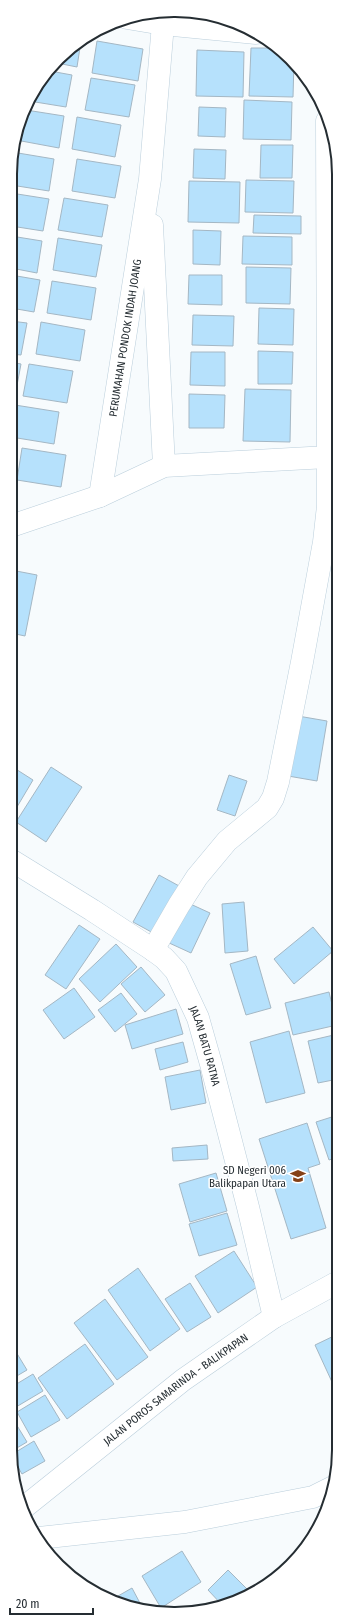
<svg xmlns="http://www.w3.org/2000/svg" width="349" height="1624" font-family="'Fira Sans Condensed',sans-serif">
  <rect width="100%" height="100%" fill="#f7fbfd"/>
  <path fill="#b6e1fc" stroke="#a4b7c4" d="M81 41 77 67 57 63 74 44Z
    M97 41 143 49 138 81 92 73Z
    M251 48H277L291 58 294 62 293 97 249 96Z
    M197 50 244 52 243 97 196 96Z
    M50 71 72 75 66 107 29 101 32 92Z
    M91 78 135 85 129 117 85 110Z
    M244 100 292 102 291 140 243 139Z
    M199 107 226 108 225 137 198 136Z
    M26 110 64 116 59 148 16 140Z
    M77 117 121 125 115 157 72 149Z
    M261 145H293L292 178H260Z
    M194 149 226 150 225 179 193 178Z
    M12 152 54 159 49 191 11 185Z
    M77 159 121 166 115 198 72 191Z
    M246 180 294 181 293 213 245 212Z
    M189 181 240 182 239 223 188 222Z
    M11 193 49 199 43 231 11 226Z
    M64 198 108 205 102 237 58 230Z
    M254 215 301 216V234L253 233Z
    M193 230 221 231 220 265 193 264Z
    M11 236 42 241 37 273 11 268Z
    M243 236 292 237V265L242 264Z
    M58 238 102 245 96 277 53 270Z
    M246 267 291 268 290 304 246 303Z
    M11 275 40 280 34 312 11 308Z
    M189 275H222V305L188 304Z
    M52 281 96 288 91 320 47 313Z
    M259 308 294 309 293 345 258 344Z
    M193 315 234 316 233 346 192 345Z
    M11 321 27 323 21 355 11 354Z
    M41 322 85 330 80 361 36 354Z
    M258 351 293 352 292 384H258Z
    M191 352H225V386L190 385Z
    M11 362 21 364 15 396 11 395Z
    M29 364 73 371 67 403 23 396Z
    M245 389 291 390 290 442 243 441Z
    M189 394 225 395 224 428H189Z
    M15 405 59 412 54 444 11 437V428Z
    M22 448 66 455 61 487 17 480Z
    M11 570 37 575 25 636 11 633Z
    M298 716 327 721 317 781 288 776Z
    M11 766 33 780 11 817Z
    M51 767 82 787 46 842 16 822Z
    M229 775 247 781 235 816 217 810Z
    M159 875 181 887 155 934 133 922Z
    M186 902 210 913 191 953 167 942Z
    M244 902 248 951 225 953 222 904Z
    M79 925 100 939 66 989 45 975Z
    M313 927 333 951 294 984 274 959Z
    M116 944 137 967 100 1002 79 979Z
    M256 956 271 1008 246 1015 230 964Z
    M141 967 165 995 145 1012 121 984Z
    M74 988 95 1017 64 1039 43 1010Z
    M329 992 337 1025 293 1035 285 1003Z
    M121 993 137 1014 115 1032 98 1010Z
    M176 1009 183 1034 132 1049 125 1025Z
    M289 1031 305 1093 266 1103 250 1042Z
    M338 1034V1079L318 1083 308 1041Z
    M183 1042 188 1062 160 1070 155 1049Z
    M200 1070 206 1103 171 1110 165 1077Z
    M338 1115V1157L329 1160 316 1122Z
    M307 1123 320 1164 308 1168 326 1228 291 1239 259 1139Z
    M207 1145 208 1159 173 1161 172 1148Z
    M216 1173 227 1211 190 1222 179 1184Z
    M227 1213 237 1245 199 1256 189 1224Z
    M234 1251 257 1287 218 1313 195 1276Z
    M138 1268 180 1329 150 1351 108 1290Z
    M190 1283 211 1317 187 1332 165 1299Z
    M105 1299 148 1357 117 1380 74 1323Z
    M338 1334V1379L332 1382 315 1345Z
    M10 1342 27 1370 10 1380Z
    M85 1344 114 1384 67 1419 38 1378Z
    M33 1374 43 1391 11 1410 10 1388Z
    M45 1395 60 1420 31 1437 17 1412Z
    M10 1414 27 1442 10 1452Z
    M34 1441 45 1461 22 1474 11 1455Z
    M182 1551 201 1582 161 1608 142 1576Z
    M228 1570 250 1592 227 1605 223 1606 208 1590Z
    M132 1588 141 1605 139 1607 111 1600Z"/>
  <g fill="none" stroke-linecap="round" stroke-linejoin="round">
    <g stroke="#bacedb" stroke-width="23">
      <g id="minor">
        <path d="M127 18 163 24 256 33"/>
        <path d="M152 225 164 466"/>
        <path id="s1" d="M100 496 150 179 163 24"/>
        <path d="M11 526 100 496 164 466 328 457 327 121"/>
        <path d="M153 950 179 905 197 877 227 841 267 808 273 798 278 782 302 662 324 542 328 506V457"/>
      </g>
    </g>
    <g stroke="#bacedb" stroke-width="23">
      <g id="tertiary">
        <path id="s2" d="M11 860 92 910 153 950 164 958 176 971 198 1018 211 1064 248 1207 274 1317"/>
      </g>
    </g>
    <g stroke="#bacedb" stroke-width="23">
      <g id="trunk">
        <path id="s3" d="M22 1509 183 1380 274 1317 338 1282"/>
        <path d="M39 1538 185 1522 313 1497 333 1487"/>
      </g>
    </g>
    <use href="#minor" stroke="#fff" stroke-width="22"/>
    <use href="#tertiary" stroke="#fff" stroke-width="22"/>
    <use href="#trunk" stroke="#fff" stroke-width="22"/>
  </g>
  <defs>
    <g id="school-bare" transform="scale(1.2)"><path d="M0-5L7-2L0 1L-7-2ZM-4 1L0 2.5L4 1V4Q0 6-4 4Z" fill="#854116" stroke="#fff" stroke-width="2.5" paint-order="stroke"/></g>
  </defs>
  <g fill-rule="evenodd">
    <use href="#school-bare" x="298" y="1176"/>
  </g>
  <g text-anchor="middle" dominant-baseline="central" stroke-width="3" stroke-linejoin="round" paint-order="stroke">
    <g font-size="11" fill="#252d32" stroke="#fff">
      <text stroke="none"><textPath href="#s1" startOffset="160">PERUMAHAN PONDOK INDAH JOANG</textPath></text>
      <text stroke="none"><textPath href="#s2" startOffset="280">JALAN BATU RATNA</textPath></text>
      <text stroke="none"><textPath href="#s3" startOffset="195">JALAN POROS SAMARINDA - BALIKPAPAN</textPath></text>
    </g>
    <g font-size="11" fill="#252d32" stroke="#fff" text-anchor="end">
      <text x="286" y="1170">SD Negeri 006<tspan x="286" dy="13">Balikpapan Utara</tspan></text>
    </g>
  </g>
  <path d="M0 0H349V1624H0ZM174 17H175A157 157 0 0 1 332 174V1450A157 157 0 0 1 175 1607H174A157 157 0 0 1 17 1450V174A157 157 0 0 1 174 17Z" fill="#fff" fill-rule="evenodd"/>
  <path fill="none" stroke="#252d32" stroke-width="2" d="M174 17H175A157 157 0 0 1 332 174V1450A157 157 0 0 1 175 1607H174A157 157 0 0 1 17 1450V174A157 157 0 0 1 174 17Z"/>
  <path d="M10 1608v6h83v-6" fill="none" stroke="#252d32" stroke-width="2"/>
  <text x="16" y="1608" font-size="12" fill="#252d32" stroke="#ffffff" stroke-width="3" paint-order="stroke">20 m</text>
</svg>
